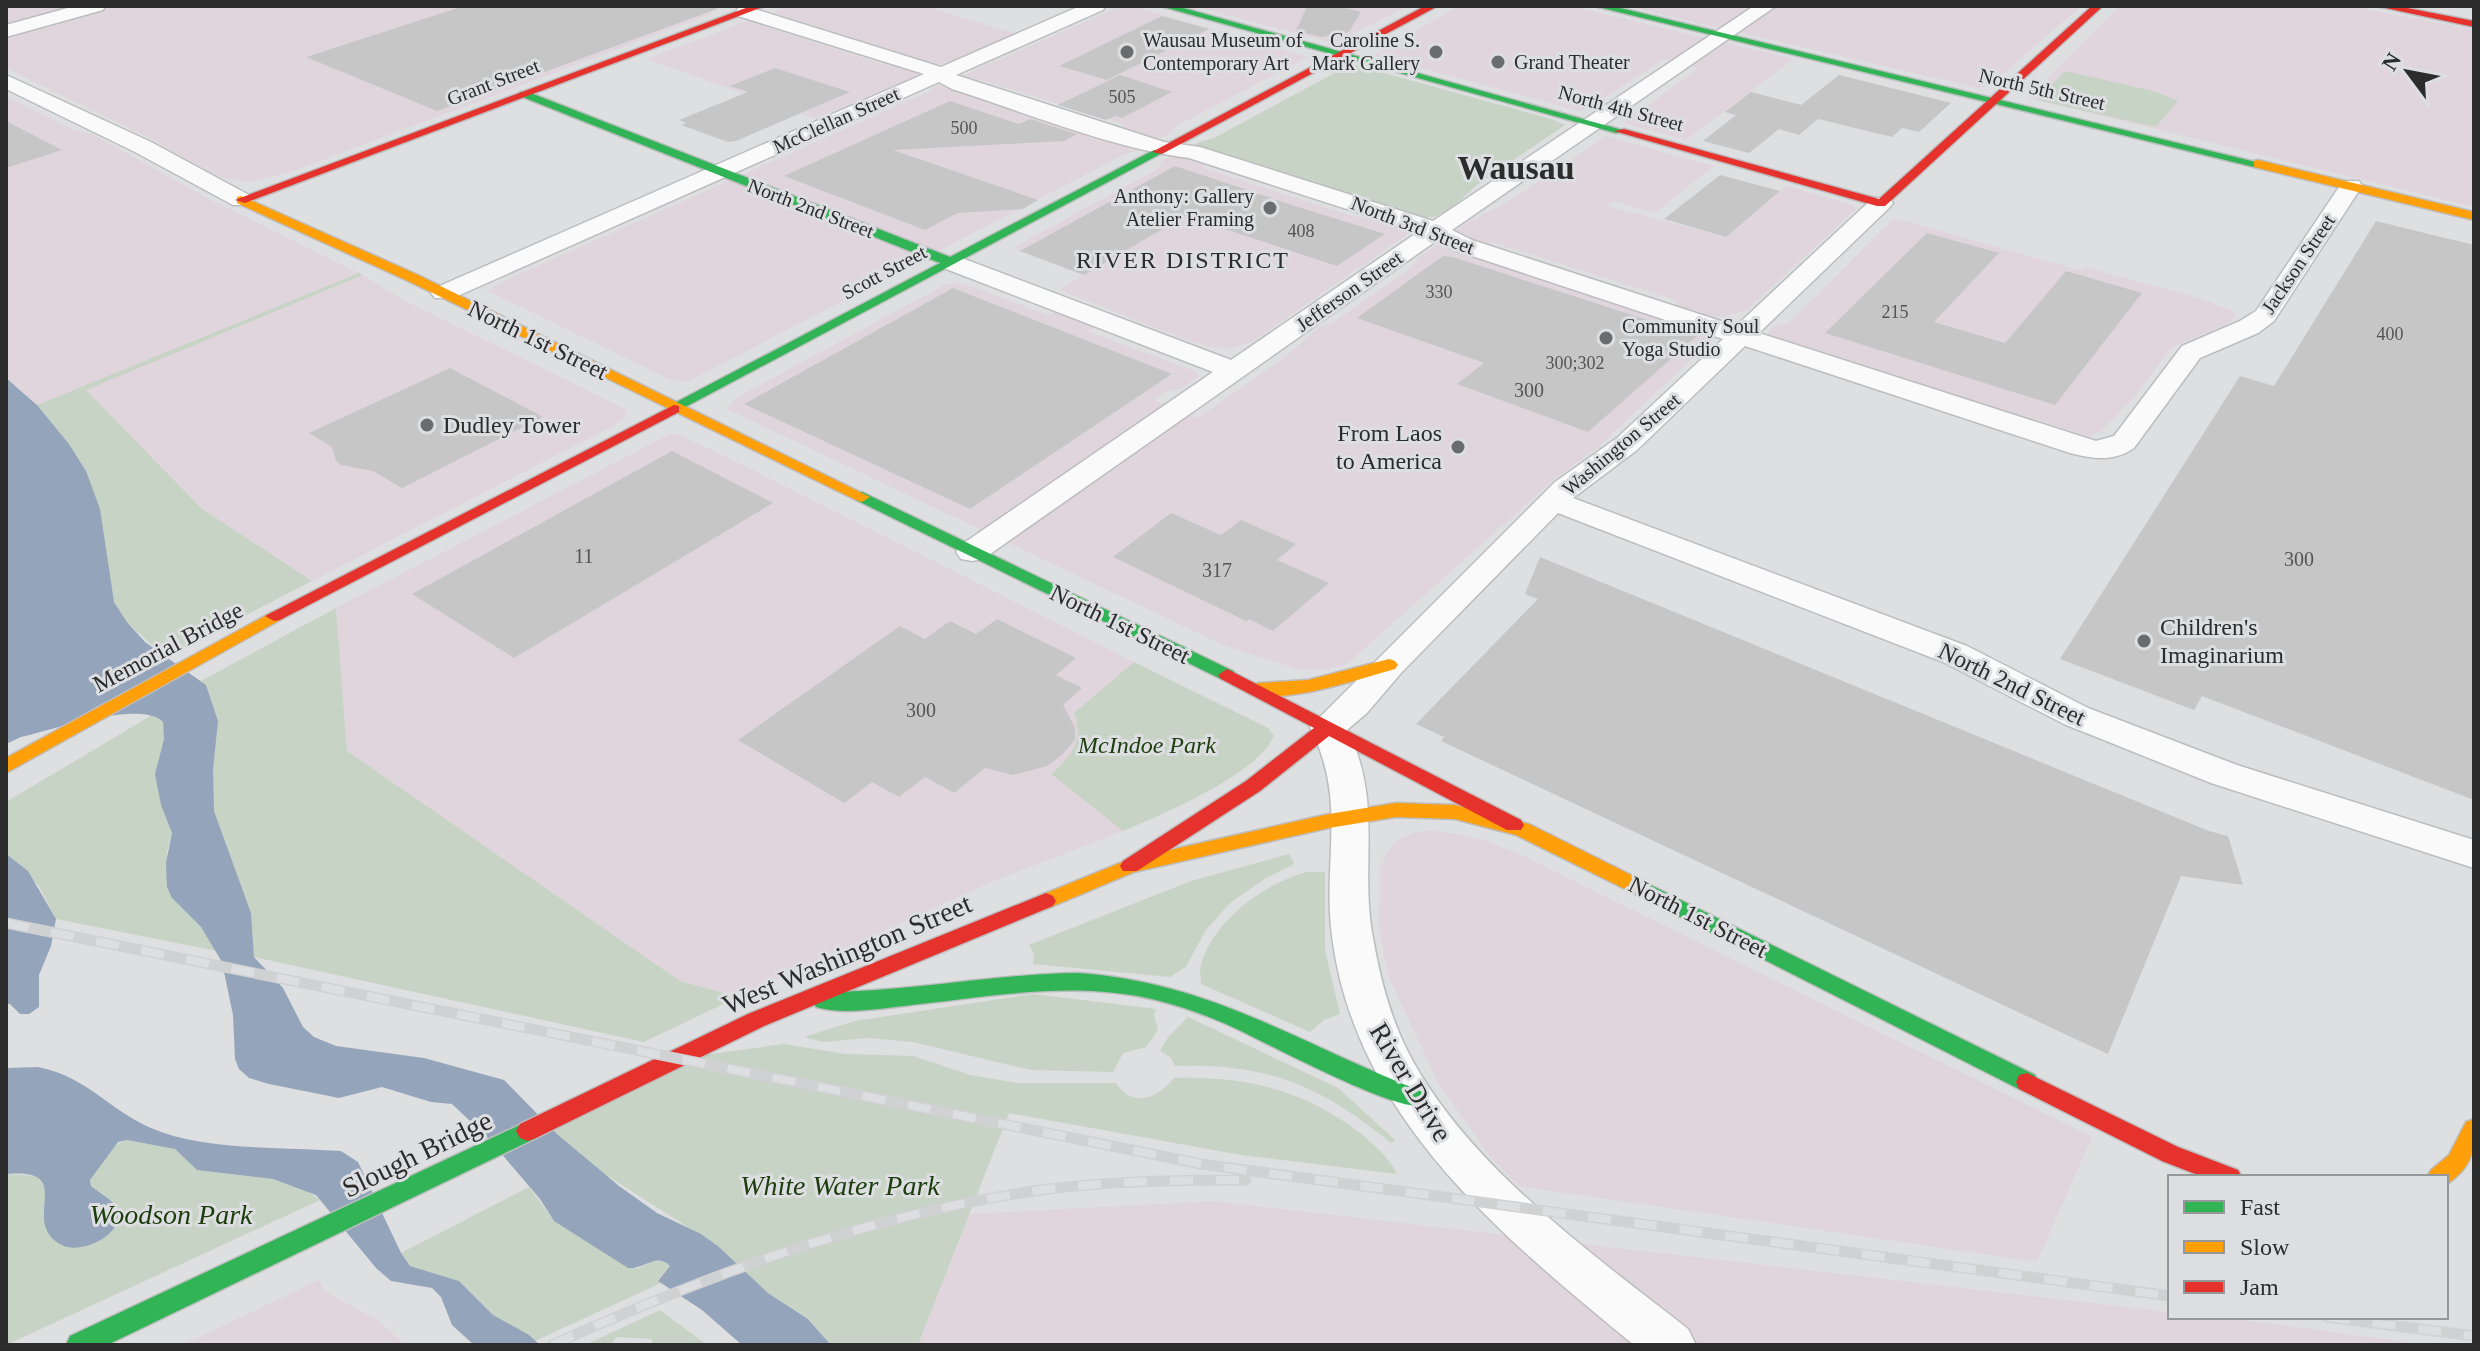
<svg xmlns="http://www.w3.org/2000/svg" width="2480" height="1351" font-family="'Times New Roman',serif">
  <rect width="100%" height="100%" fill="#dedfe0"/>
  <path fill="#e1d5dd" d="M6 6H73L6 25Z
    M114 6H696L714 13 296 170 248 183 217 176 153 140 6 68V39Z
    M784 6H934L930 8 1014 33 952 62 935 64 773 13Z
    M1121 6 1138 8 1308 57 1174 127 1167 136 1152 139 1127 133 1123 124 981 80 964 81 959 77Z
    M1192 6H1409L1334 43Z
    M1459 6H1571L1794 59 1686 140 1623 123 1699 68 1664 59 1589 108 1579 111 1373 55Z
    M1626 6H2081L1989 86 1978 88Z
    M2120 6H2351L2474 30V207L2028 98Z
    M753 19 767 21V27L889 66 908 65 921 71 912 79 816 119 646 59Z
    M945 85 1141 150 1127 153 687 382 671 380 488 291 497 284 930 91 936 86Z
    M6 96 74 130 92 134 213 201 359 273 37 405 6 378Z
    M1606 136 1714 166 1654 213 1613 201 1607 206 1726 237 1787 186 1850 204 1856 209 1747 310 1724 317 1703 316 1678 307 1675 300 1494 243 1477 244 1455 232 1466 223 1506 203Z
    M1184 155 1205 163 1203 168 1355 217 1382 216 1412 231 1253 341 1230 349 1213 348 1184 339 1059 290 1083 275 1012 248 1156 170 1164 159Z
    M1895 218 2082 271 2085 267 2203 299 2232 311 2235 317 2227 324 2171 348 2133 399 2101 431 2089 436 1769 338 1768 332 1774 326 1788 323Z
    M1439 244 1714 338 1597 448 1557 477 1346 665 1324 670 1297 669 1223 645 727 409 734 399 946 284 963 283 1048 315 1057 312 1097 327 1087 331 1197 372 1198 377 1182 388 1165 392 1154 400 1198 418 1285 357 1320 326 1331 324 1412 267 1420 256Z
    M363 275 403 300 614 403 625 409 627 415 615 425 312 581 201 508 85 390Z
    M670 434H678L741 464 1134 662 1074 713 1078 729 1076 747 1070 758 1051 774 1123 831 994 881 738 997 680 981 347 751 336 608Z
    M1436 830 1484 840 1526 857 2092 1137 2037 1262 1518 1186 1490 1157 1437 1081 1388 975 1379 928 1380 868 1388 850 1400 839 1416 832Z
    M1214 1201 2170 1312V1317H2217L2269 1323 2424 1345H918L970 1214Z
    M319 1280 324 1291 378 1320 405 1345H182Z"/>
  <path fill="#c7d3c4" d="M1355 65 1551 119 1565 125 1477 185 1449 210 1434 217H1418L1195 147 1197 143 1214 138 1342 69Z
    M2065 71 2153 91 2178 101 2156 127 2037 100Z
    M359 273 363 275 86 390 201 508 312 581 165 657 127 622 114 602 103 538 86 471 69 444 37 405Z
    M336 608 347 751 680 981 738 997 644 1042 254 957 251 913 214 811 206 686 201 681Z
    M1134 662 1268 728 1274 736C1257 775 1161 815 1123 831L1051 774C1071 757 1084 741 1074 713Z
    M152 715 163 722 164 739 155 774 172 833 167 852 172 898 201 927 217 951 56 919 39 886 6 854V802Z
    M1289 854 1294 863 1291 866 1266 878 1230 903 1205 931 1186 967 1170 977 1033 964 1034 954 1029 945 1191 881Z
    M1307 872H1325V950L1340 1014 1324 1020 1310 1032 1201 984C1201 977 1199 971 1201 965 1214 920 1263 884 1307 872Z
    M1033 994 1156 1009 1154 1015 1158 1030 1146 1047 1123 1053 1113 1072 1031 1070 913 1042 868 1038 823 1042 804 1037 855 1021Z
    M1188 1017 1338 1088 1395 1140 1391 1143C1320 1085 1267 1063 1175 1066L1171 1058 1160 1051 1169 1036Z
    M783 1044 846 1054 913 1056 970 1075 1018 1083H1116C1132 1108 1158 1099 1174 1078 1242 1075 1306 1090 1360 1133 1375 1146 1388 1156 1397 1174L1241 1155 1009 1113 918 1345H831L809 1319 768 1293 719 1247 534 1129 675 1059Z
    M127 1140 175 1149 197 1170 273 1179 306 1190 320 1200 6 1345V1174L37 1176 45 1181 48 1232 62 1245 100 1194 91 1186C88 1170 112 1143 127 1140Z
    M529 1187 554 1221 637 1269 652 1261H666L670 1266 658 1280 661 1283 535 1341 493 1315 459 1281 410 1266 401 1253Z
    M660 1310 707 1345H652V1339L616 1337 611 1345H585Z"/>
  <path fill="#94a4ba" d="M6 378 37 405 69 444 86 471 100 509 114 602 127 622 145 642 206 685 218 721 213 769 214 811 251 913 254 957 283 988 303 1027 314 1037 336 1046 424 1058 504 1080 557 1134 619 1186 657 1213 701 1234 719 1247 768 1293 808 1319 831 1345H742L702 1310 658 1281 670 1266C656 1252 644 1270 628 1268L554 1221 540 1199 488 1138 452 1104 431 1102 382 1087 339 1098 269 1084 249 1078 239 1069 235 1059 233 1015 222 962 201 927 172 898 167 887 166 863 172 833 161 805 155 774 164 739 163 722C142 699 51 730 21 737L6 744Z
    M6 854 28 871 56 919 51 946 39 975V1007L29 1014H20L10 1004H6Z
    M38 1067C88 1077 109 1110 151 1128 204 1151 283 1147 341 1151L358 1162 401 1253 410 1266 459 1281 493 1315 529 1335 540 1345H474L452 1325 441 1297 432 1288 391 1281 376 1268 316 1195 273 1179 197 1170 175 1149 127 1140 118 1142 90 1180 91 1186C99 1193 116 1201 118 1212 123 1236 79 1255 62 1245 17 1222 80 1167 6 1174V1068Z"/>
  <path fill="#c6c6c7" d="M464 6H716L717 9 437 111 306 57Z
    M1307 6H1337L1361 12 1349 32 1321 37 1296 31Z
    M1162 16 1209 29 1107 80 1059 66Z
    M775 68 850 92 736 141 728 142 681 125 686 123 679 120 748 92 730 86Z
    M1120 75 1172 92 1122 118 1116 116 1106 120 1058 105Z
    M1839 75 1951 103 1919 132 1902 128 1892 137 1818 119 1799 135 1779 129 1749 153 1703 141 1736 115 1725 112 1751 92 1801 105Z
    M950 101 1019 124 1030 119 1077 134 1064 141 893 150 1038 200 1023 209 958 213 925 230 784 176Z
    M6 121 62 150 6 168Z
    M1175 166 1292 205 1385 234 1337 266 1185 216 1084 275 1020 251Z
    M1720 175 1780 191 1726 237 1664 219Z
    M2376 221 2474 245V800L2202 696 2194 710 2060 659 2240 376 2274 386Z
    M1927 233 1999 253 1934 322 2005 343 2066 271 2142 293 2055 405 1825 333Z
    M1443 256 1453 257 1697 336 1588 432 1457 384 1484 363 1357 318Z
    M953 288 1172 374 970 509 744 404Z
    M450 368 543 417 402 488 373 471 341 465 336 461 332 447 309 433Z
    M672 451 773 503 514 658 412 594Z
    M1171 513 1221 535 1241 520 1296 544 1277 560 1329 583 1273 631 1249 619 1246 621 1113 557Z
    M1540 557 2209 831 2228 836 2243 885 2181 876 2108 1054 2086 1044 1441 741 1444 737 1416 724 1538 599 1525 594Z
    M997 619 1076 658 1056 675 1082 688 1063 705 1075 728V740L1062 755 1047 766 1013 775 985 768 954 793 925 777 899 797 872 782 844 803 738 740 900 626 925 639 950 621 976 634Z"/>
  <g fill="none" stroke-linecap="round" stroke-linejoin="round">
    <g stroke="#bcbdbe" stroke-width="3">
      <path id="street" d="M75 6H105L103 10 6 37V25Z
        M745 6 941 67 1080 6H1105L1103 10 956 75 1164 142 1200 147 1433 221 1754 6H1776L1452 230 1472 240 1736 326 1873 198H1889L1893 203 1889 208 1759 333 2096 441 2114 436 2182 346 2240 321 2256 311 2343 181H2359L2362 186 2274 321 2258 333 2200 358 2134 448C2114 462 2093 459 2070 453L1745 346 1637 450 1573 498 1967 646 2088 708 2237 765 2474 840V868L2211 783 2064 724 1943 662 1558 513 1401 673 1367 713 1347 730C1384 801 1359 865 1373 938 1380 978 1390 1017 1409 1054 1468 1166 1590 1252 1688 1329L1696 1345H1634C1501 1236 1355 1117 1332 936 1322 859 1348 802 1310 727L1555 482 1617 438 1723 339 1454 250 1436 241 983 559 972 561 961 559 956 552 961 545 1213 372 941 267 938 262 941 257H959L1231 360 1418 232 1189 158C1112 148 1027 113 952 89L939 82 453 298H435L431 293 435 288 924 74 738 16 736 12 738 8Z
        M6 75 151 142 249 195 253 200 249 205H233L135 152 6 89Z"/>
    </g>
    <g stroke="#bcbdbe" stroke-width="3">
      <path id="fast" d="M1160 6H1176L1626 131 1616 133Z
        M1594 6H1612L2264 164 2258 168Z
        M520 92H528L950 257 1154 150 1164 152 674 413 669 412V406L940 263 520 96Z
        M862 492 1233 671 1236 675 1227 681 1221 679 856 500 854 497 856 494Z
        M1636 878 2035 1075 2038 1082 2035 1089 2027 1091 2019 1089 1629 891 1626 886 1629 881Z
        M1078 973C1211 982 1301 1045 1421 1091L1425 1098 1421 1105C1397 1113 1258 1038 1226 1024 1203 1014 1180 1006 1156 1000 1078 981 998 995 920 1004 891 1007 844 1016 816 1007L813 1001 816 995 824 992C909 992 993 974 1078 973Z
        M528 1121 536 1124 540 1131 536 1138 107 1345H66L70 1336Z"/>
    </g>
    <g stroke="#bcbdbe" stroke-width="3">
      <path id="slow" d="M2258 160 2474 212V220L2254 167V161Z
        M241 196 418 275 870 497 862 502 856 500 408 281 237 203V197Z
        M274 611 280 612 283 616 280 620 6 773V758Z
        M1389 659 1395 661 1398 665 1395 669C1368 676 1268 711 1249 689L1258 683 1308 680Z
        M1396 803 1455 805 1529 824 1643 881 1646 886 1643 891H1629L1516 835 1455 819 1396 817 1329 828 1134 872 1046 909 1039 906 1036 901 1039 896 1130 859 1329 814Z
        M2474 1119C2474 1152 2474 1165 2446 1185V1177H2427L2431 1170 2449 1155 2466 1122Z"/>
    </g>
    <g stroke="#bcbdbe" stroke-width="3">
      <path id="jam" d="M751 6H765L245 203 235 200Z
        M1425 6H1438L1162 154 1152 152Z
        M2092 6H2103L1885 206H1877L1614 131 1624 129 1879 199Z
        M2376 6H2397L2474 21V27Z
        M674 405 679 406V412L280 620 274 621 265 616Z
        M1227 669 1521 820 1524 825 1521 830H1507L1329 736 1260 791 1137 871H1123L1120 866 1123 861 1246 781 1314 728 1221 679 1218 675Z
        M1046 893 1053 896 1056 901 1053 906 764 1026 536 1138 528 1141 520 1138 516 1131 520 1124 748 1014Z
        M2027 1073 2178 1147 2238 1170 2242 1177H2203L2162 1161 2019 1089 2016 1082 2019 1075Z"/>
    </g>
    <use href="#street" fill="#fafafa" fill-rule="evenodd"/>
    <use href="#fast" fill="#30b455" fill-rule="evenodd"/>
    <use href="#slow" fill="#ff9f0a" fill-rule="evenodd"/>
    <use href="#jam" fill="#e5322d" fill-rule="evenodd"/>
    <g stroke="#d0d1d2" stroke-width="11">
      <path id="rail" d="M6 923 1201 1164 2170 1296
        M2327 1317 2474 1336
        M552 1345C708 1275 870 1214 1041 1190 1109 1181 1177 1180 1246 1180"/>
    </g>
    <use href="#rail" stroke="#dddee1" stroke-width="8" stroke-dasharray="23" stroke-linecap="butt"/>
  </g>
  <g fill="#6a6b6c" stroke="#dddee1" stroke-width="3">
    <circle cx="1127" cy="52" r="8"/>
    <circle cx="1436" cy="52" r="8"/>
    <circle cx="1498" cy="62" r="8"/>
    <circle cx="1270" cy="208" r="8"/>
    <circle cx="1606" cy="338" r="8"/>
    <circle cx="427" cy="425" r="8"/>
    <circle cx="1458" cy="447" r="8"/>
    <circle cx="2144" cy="641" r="8"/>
  </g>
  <g text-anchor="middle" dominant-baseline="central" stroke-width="6" stroke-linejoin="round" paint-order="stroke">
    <g font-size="18" fill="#545455">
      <text x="1122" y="97">505</text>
      <text x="964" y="128">500</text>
      <text x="1301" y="231">408</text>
      <text x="1439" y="292">330</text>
      <text x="1895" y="312">215</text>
      <text x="2390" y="334">400</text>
      <text x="1575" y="363">300;302</text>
    </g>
    <g font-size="20" fill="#2c2c2d" stroke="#dddee1" text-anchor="start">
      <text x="1143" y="40">Wausau Museum of<tspan x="1143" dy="23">Contemporary Art</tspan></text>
      <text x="1420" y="40" text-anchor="end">Caroline S.<tspan x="1420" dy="23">Mark Gallery</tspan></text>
      <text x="1514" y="62">Grand Theater</text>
      <text x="1254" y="196" text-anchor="end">Anthony: Gallery<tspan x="1254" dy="23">Atelier Framing</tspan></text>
      <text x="1622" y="326">Community Soul<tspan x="1622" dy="23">Yoga Studio</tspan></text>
    </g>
    <g font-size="20" fill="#2c2c2d" stroke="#dddee1">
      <text transform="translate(493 82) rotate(-21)">Grant Street</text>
      <text transform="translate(2042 89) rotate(13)">North 5th Street</text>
      <text transform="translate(1621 108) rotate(15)">North 4th Street</text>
      <text transform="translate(836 120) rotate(-24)">McClellan Street</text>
      <text transform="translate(811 208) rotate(21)">North 2nd Street</text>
      <text transform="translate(1413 225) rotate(21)">North 3rd Street</text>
      <text transform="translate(2298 264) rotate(-56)">Jackson Street</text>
      <text transform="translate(884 272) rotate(-28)">Scott Street</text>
      <text transform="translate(1349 291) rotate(-35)">Jefferson Street</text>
      <text transform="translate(1621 444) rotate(-40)">Washington Street</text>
    </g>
    <g font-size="20" fill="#545455">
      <text x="1529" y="390">300</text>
      <text x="584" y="556">11</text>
      <text x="2299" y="559">300</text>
      <text x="1217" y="570">317</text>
      <text x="921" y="710">300</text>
    </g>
    <g font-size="24" letter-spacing="2" fill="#2c2c2d" stroke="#dddee1">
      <text x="1183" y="260">RIVER DISTRICT</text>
    </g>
    <g font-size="24" fill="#2c2c2d" stroke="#dddee1">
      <text transform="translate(538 340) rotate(26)">North 1st Street</text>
      <text transform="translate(1120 624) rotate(26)">North 1st Street</text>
      <text transform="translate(168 647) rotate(-28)">Memorial Bridge</text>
      <text transform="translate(2012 684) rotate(26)">North 2nd Street</text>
      <text transform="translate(1698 917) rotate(27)">North 1st Street</text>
    </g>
    <g font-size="24" fill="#2c2c2d" stroke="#dddee1" text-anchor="start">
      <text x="443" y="425">Dudley Tower</text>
      <text x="1442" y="433" text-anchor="end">From Laos<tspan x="1442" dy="28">to America</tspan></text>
      <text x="2160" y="627">Children's<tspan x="2160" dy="28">Imaginarium</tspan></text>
    </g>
    <g font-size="24" font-style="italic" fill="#1c3d0c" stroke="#dddee1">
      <text x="1147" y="745">McIndoe Park</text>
    </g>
    <g font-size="28" fill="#2c2c2d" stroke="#dddee1">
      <text transform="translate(847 954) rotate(-23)">West Washington Street</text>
      <text transform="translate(1411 1082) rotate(59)">River Drive</text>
      <text transform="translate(417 1154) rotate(-26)">Slough Bridge</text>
    </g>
    <g font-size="28" font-style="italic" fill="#1c3d0c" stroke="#dddee1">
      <text x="840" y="1185">White Water Park</text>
      <text x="171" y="1214">Woodson Park</text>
    </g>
    <g font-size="34" font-weight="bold" fill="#2c2c2d" stroke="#dddee1">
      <text x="1516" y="167">Wausau</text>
    </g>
  </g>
  <rect width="2480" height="1351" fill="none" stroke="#2c2c2d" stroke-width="16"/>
  <rect x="2168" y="1175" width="280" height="144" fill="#dddee1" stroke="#969799" stroke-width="2"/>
  <rect x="2184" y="1201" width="40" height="12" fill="#30b455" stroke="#969799" stroke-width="2"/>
  <text x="2240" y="1215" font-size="24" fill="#2c2c2d">Fast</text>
  <rect x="2184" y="1241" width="40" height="12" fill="#ff9f0a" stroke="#969799" stroke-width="2"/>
  <text x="2240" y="1255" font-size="24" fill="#2c2c2d">Slow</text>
  <rect x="2184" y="1281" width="40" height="12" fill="#e5322d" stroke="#969799" stroke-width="2"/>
  <text x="2240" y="1295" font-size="24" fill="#2c2c2d">Jam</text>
  <g transform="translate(2408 72) rotate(302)" stroke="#dddee1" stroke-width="6" paint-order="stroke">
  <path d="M0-6L14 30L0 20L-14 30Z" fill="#2c2c2d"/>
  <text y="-12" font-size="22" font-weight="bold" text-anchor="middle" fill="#2c2c2d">N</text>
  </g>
</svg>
